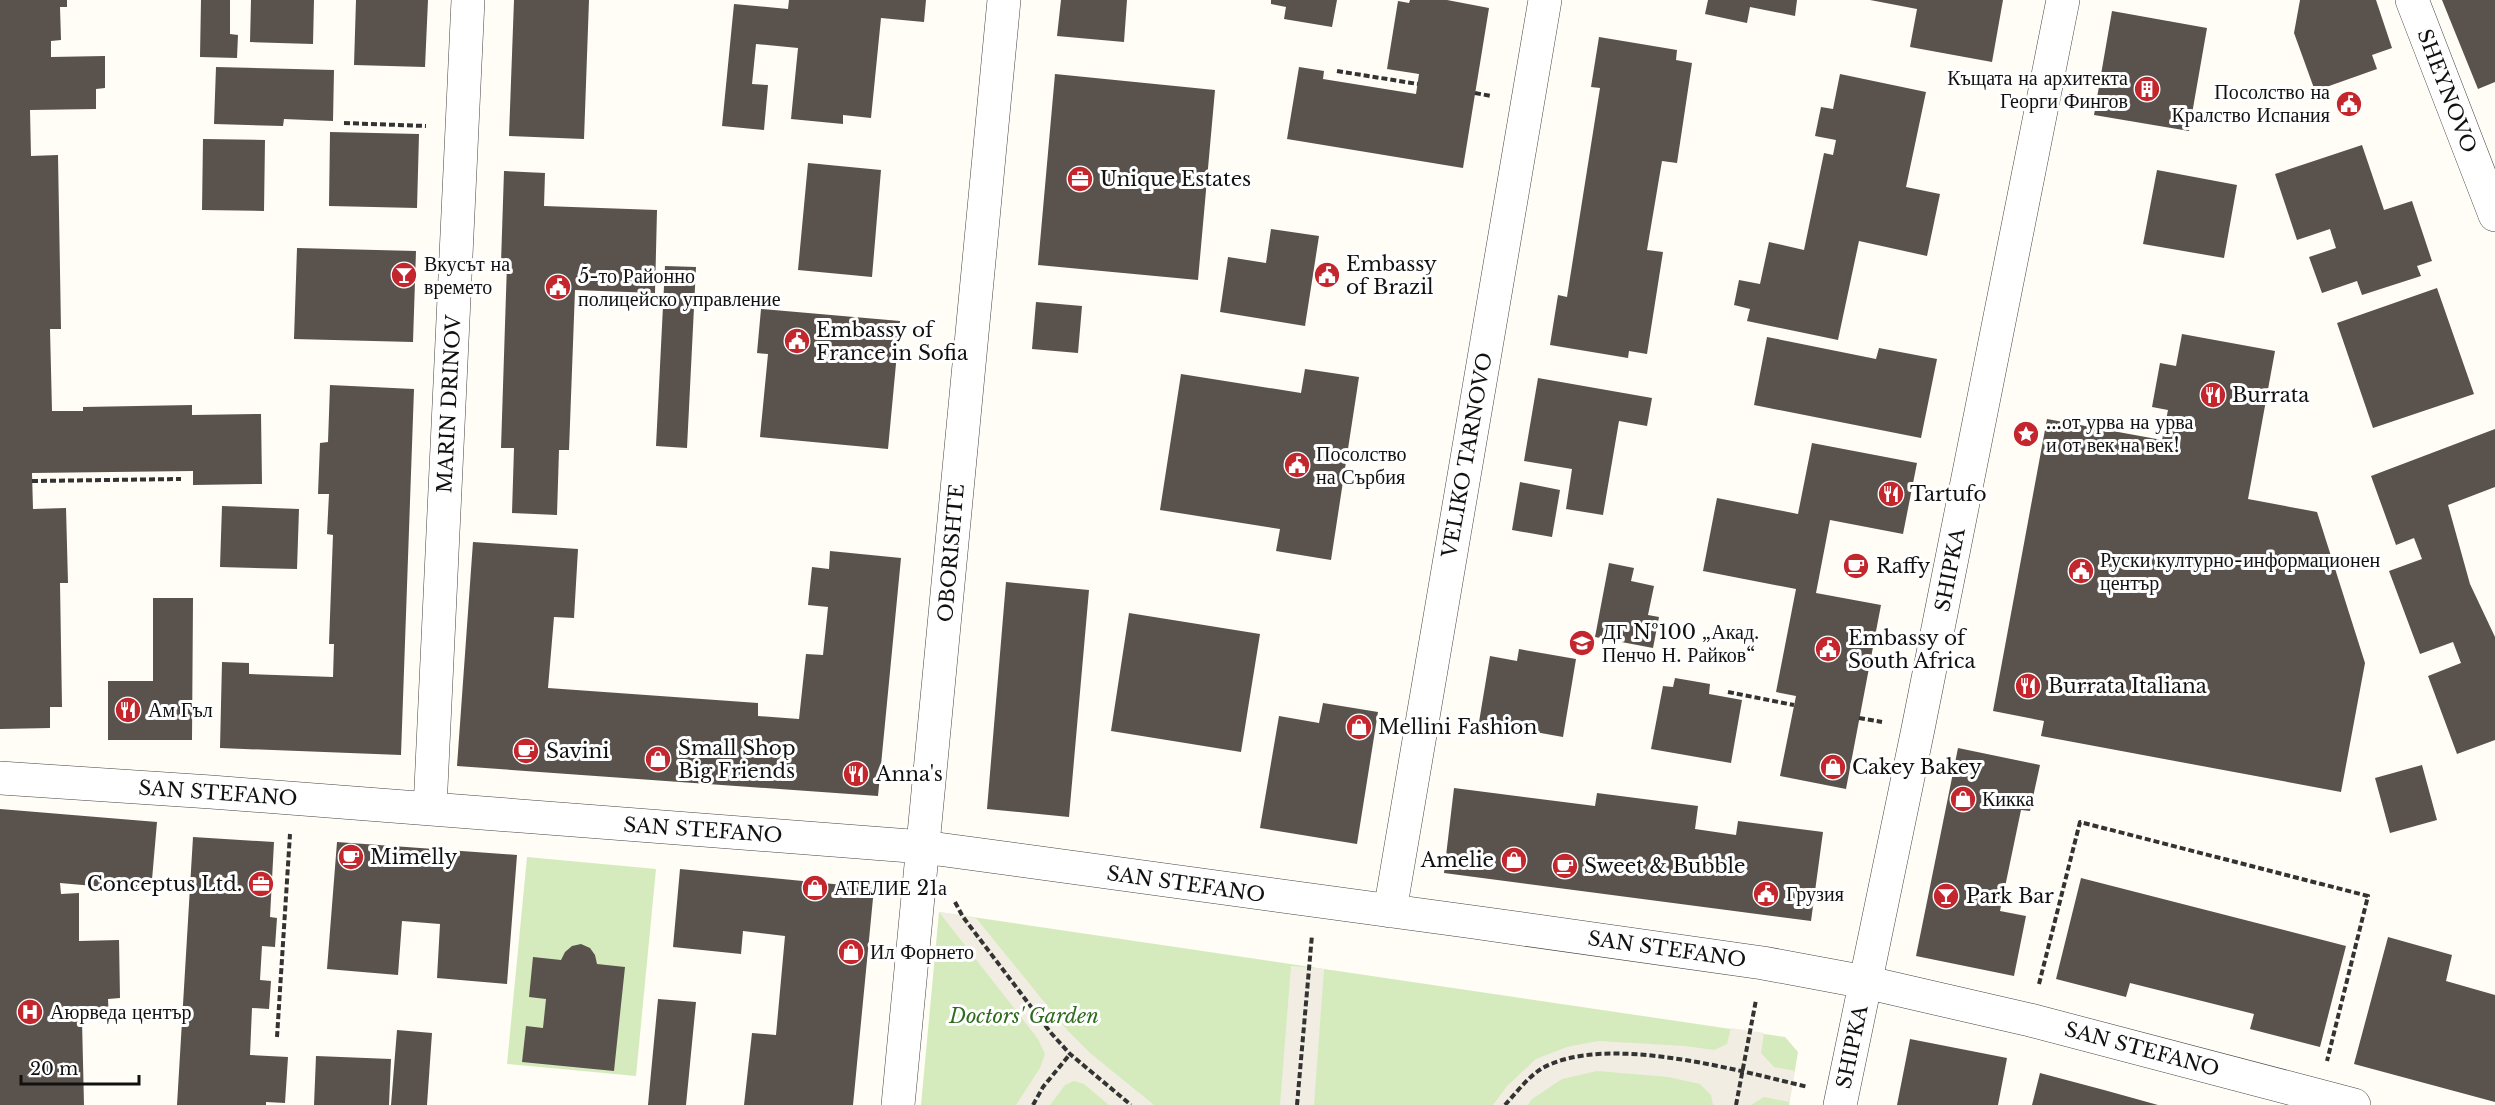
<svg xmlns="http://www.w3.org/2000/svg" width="2495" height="1105" font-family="'Libre Baskerville',serif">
  <rect width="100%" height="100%" fill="#fffdf5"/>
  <path fill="#d5ebbd" d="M527 857 656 869 636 1076 507 1064Z
    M939 912 1785 1037 1798 1052 1789 1105H921Z"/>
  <path fill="#f1ede2" d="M939 912 976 918 1067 1030 1090 1053 1154 1105H1109L1084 1084 1074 1081 1065 1085 1050 1105H1016L1040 1068 1045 1054 1038 1039Z
    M1291 966 1324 969 1314 1105H1280Z
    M1731 1028 1764 1033 1761 1053 1774 1067 1795 1071 1789 1102 1764 1097 1751 1105H1713L1711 1095 1700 1084 1668 1077 1597 1071 1562 1079 1532 1099 1528 1105H1493L1507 1086 1536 1059 1567 1047 1598 1041 1685 1046 1714 1050 1727 1044Z"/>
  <path fill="#5a524d" d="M0 0H67V7H60L61 40 51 41V57L105 56V88L96 89V109L30 110 31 156 58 155 61 329H50L52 411H83V407L192 405V415L261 414 262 484 193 485V471L32 473 33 509 66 508 68 583H60L62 707H50V728L0 729Z
    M201 0H230V34L238 35 237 58 200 57Z
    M251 0H314L313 44 250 42Z
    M356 0H428L425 67 354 65Z
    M514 0H589L584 139 509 136Z
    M789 0H926L924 22 881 18 871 118 843 115V124L791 119 798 48 756 44 752 84 768 85 764 130 722 126 734 4 788 9Z
    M1061 0H1127L1124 42 1057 36Z
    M1271 0H1337L1332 27 1284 19 1286 7 1271 4Z
    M1410 0H1447L1489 8 1463 168 1287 139 1299 67 1324 71 1323 79 1416 94 1419 74 1387 69 1398 1 1409 3Z
    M1708 0H1797L1795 16 1750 7 1747 23 1705 14Z
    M1870 0H2003L1992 62 1910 47 1917 9Z
    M2300 0H2376L2392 48 2372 55 2377 69 2315 91 2294 33Z
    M2442 0H2495V82L2478 89Z
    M2112 11 2207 28 2189 131 2094 115Z
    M1599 37 1677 50 1676 60 1692 63 1677 163 1662 161 1647 250 1663 252 1647 354 1629 351 1628 358 1550 345 1558 295 1567 297 1600 88 1591 87Z
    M216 67 334 70 333 121 284 119 283 126 214 124Z
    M1055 74 1215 90 1198 280 1038 265Z
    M1840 74 1926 92 1906 187 1940 194 1927 256 1859 241 1838 340 1747 321 1750 309 1734 305 1739 280 1760 284 1769 242 1804 250 1824 153 1833 155 1836 140 1815 136 1821 107 1833 109Z
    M330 132 419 134 417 208 329 206Z
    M203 139 265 140 264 211 202 210Z
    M2362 145 2384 210 2412 201 2432 261 2417 266 2421 276 2362 295 2357 281 2322 293 2309 257 2336 248 2330 229 2297 240 2275 174Z
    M808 163 881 170 872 277 798 270Z
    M2157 170 2237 185 2224 258 2143 244Z
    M504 171 545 173 544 206 657 210 655 293 575 290 569 450H559L557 515 512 513 514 448H501L507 263H501Z
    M1271 229 1319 236 1305 326 1220 312 1228 257 1266 263Z
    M297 248 416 251 413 342 294 339Z
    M665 266 696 267 687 448 656 446Z
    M2437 288 2474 394 2373 428 2337 323Z
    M1036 302 1082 306 1078 353 1032 349Z
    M761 309 900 321 888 449 760 437 768 354 757 353Z
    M2182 334 2275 351 2248 499 2317 512 2365 663 2341 792 2041 736 2044 721 1993 711 2047 419 2162 440 2168 410 2152 407 2160 363 2176 366Z
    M1767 337 1876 359 1879 348 1937 359 1921 438 1754 405Z
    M1305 369 1359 377 1331 560 1276 551 1280 529 1160 510 1181 374 1301 393Z
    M1538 378 1652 398 1647 426 1619 421 1603 515 1566 509 1572 469 1524 461Z
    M330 385 414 389 401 755 220 748 222 662 249 663V674L333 677 334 644H329L333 535 327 534 329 494H318L320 443 328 442Z
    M2495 429V487L2448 505 2470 584 2495 637V740L2457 754 2428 676 2461 663 2453 642 2420 654 2389 571 2422 559 2414 538 2396 545 2371 476Z
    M1812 443 1917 463 1903 534 1830 520 1816 593 1881 605 1846 789 1780 776 1796 696 1776 692 1796 589 1703 571 1717 498 1798 514Z
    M1520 482 1560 490 1552 537 1512 530Z
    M222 506 299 509 297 569 220 567Z
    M473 542 578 549 574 618 554 617 548 688 758 703V716L799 719 806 654 823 655 828 607 808 605 812 567 829 569 830 551 901 558 878 796 457 766Z
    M1609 563 1634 568 1631 581 1654 586 1648 615 1659 617 1653 648 1595 637Z
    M1006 582 1089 590 1069 817 987 809Z
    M153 598H193L192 740H108V681H153Z
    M1129 613 1260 634 1241 752 1111 731Z
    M1519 649 1576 659 1563 737 1479 722 1490 656 1517 661Z
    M1675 678 1710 684 1709 694 1742 700 1731 763 1651 749 1663 686 1673 687Z
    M1323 703 1378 712 1357 844 1260 828 1279 716 1319 723Z
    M1958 748 2040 765 2030 811 2021 810 2000 911 2026 916 2014 976 1916 956Z
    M2422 765 2437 820 2390 833 2375 778Z
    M1454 788 1595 806 1597 793 1698 806 1695 829 1736 835 1738 821 1823 832 1811 921 1444 873Z
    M0 809 157 822 151 891 60 883 61 894 79 893V941L119 940 120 998 108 999 109 1019 82 1020 84 1105H0Z
    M193 837 274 842 270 917 277 918 275 947 262 946 260 980 271 981 269 1009 252 1008 250 1055 288 1057 285 1103 266 1102V1105H177Z
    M337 842 517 855 507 984 437 978 440 924 402 921 398 975 327 969Z
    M680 869 874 888 853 1105H744L752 1033 776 1035 785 936 743 931 741 954 673 947Z
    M2081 878 2346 946 2320 1047 2250 1029 2254 1014 2130 983 2126 997 2056 979Z
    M2388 937 2452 955 2446 981 2495 995V1102L2354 1064Z
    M581 944 590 948 595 955 597 964 625 967 614 1071 522 1062 526 1026 543 1028 546 999 529 997 533 957 561 960 565 952 572 946Z
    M658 999 696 1002 686 1105H648Z
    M397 1030 432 1033 427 1105H391Z
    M1910 1039 2007 1058 1998 1105H1897Z
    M316 1056 391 1059 389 1105H314Z
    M2040 1073 2104 1090 2158 1105H2032Z"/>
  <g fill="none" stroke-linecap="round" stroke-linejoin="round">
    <g stroke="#444" stroke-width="34">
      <path id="minor" d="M2412 0 2495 215
        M0 778 211 792 923 847 1473 922 1763 963 1865 982 2030 1020 2354 1105
        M430 809 468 0
        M1390 911 1545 0
        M898 1105 1004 0
        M1840 1105 1918 729 2063 0"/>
    </g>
    <path stroke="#333" stroke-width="4" stroke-dasharray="6 3" stroke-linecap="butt" d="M1337 71 1418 84
      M1475 93 1491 96
      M344 123 426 126
      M32 481 181 479
      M1728 692 1794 705
      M1859 718 1882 722
      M955 902 963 917 1051 1033 1070 1054 1131 1105
      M2039 984 2080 822 2368 896 2327 1061
      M277 1037 290 834
      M1033 1105 1043 1087 1070 1054
      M1297 1105 1312 935
      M1505 1105C1516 1093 1527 1078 1541 1069 1604 1032 1740 1071 1808 1087
      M1736 1105 1756 1000"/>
    <use href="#minor" stroke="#fff" stroke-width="33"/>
  </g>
  <defs>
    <g id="building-disc" transform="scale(1.35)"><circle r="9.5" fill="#c4262e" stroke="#fff"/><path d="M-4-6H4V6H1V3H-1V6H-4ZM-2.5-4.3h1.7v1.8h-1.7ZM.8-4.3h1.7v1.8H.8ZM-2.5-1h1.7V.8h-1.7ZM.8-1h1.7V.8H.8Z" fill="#fff"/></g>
    <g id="civic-disc" transform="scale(1.35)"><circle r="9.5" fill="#c4262e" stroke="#fff"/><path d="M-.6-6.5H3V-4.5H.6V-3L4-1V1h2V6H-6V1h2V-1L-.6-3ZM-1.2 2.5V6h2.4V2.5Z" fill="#fff"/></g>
    <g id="office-disc" transform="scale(1.35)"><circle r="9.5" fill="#c4262e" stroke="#fff"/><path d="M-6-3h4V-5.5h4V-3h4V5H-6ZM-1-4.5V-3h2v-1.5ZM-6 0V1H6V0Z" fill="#fff"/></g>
    <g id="bar-disc" transform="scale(1.35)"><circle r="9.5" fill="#c4262e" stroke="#fff"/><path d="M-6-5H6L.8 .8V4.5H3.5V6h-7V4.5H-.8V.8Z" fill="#fff"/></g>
    <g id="restaurant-disc" transform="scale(1.35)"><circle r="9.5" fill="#c4262e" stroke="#fff"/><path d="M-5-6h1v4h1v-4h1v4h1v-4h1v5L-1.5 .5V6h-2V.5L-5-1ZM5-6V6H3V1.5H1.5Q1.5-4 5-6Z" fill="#fff"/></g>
    <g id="sight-disc" transform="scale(1.35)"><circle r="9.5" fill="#c4262e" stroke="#fff"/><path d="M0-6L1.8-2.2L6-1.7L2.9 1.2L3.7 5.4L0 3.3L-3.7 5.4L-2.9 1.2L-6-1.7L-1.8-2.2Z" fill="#fff"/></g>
    <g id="cafe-disc" transform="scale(1.35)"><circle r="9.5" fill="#c4262e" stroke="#fff"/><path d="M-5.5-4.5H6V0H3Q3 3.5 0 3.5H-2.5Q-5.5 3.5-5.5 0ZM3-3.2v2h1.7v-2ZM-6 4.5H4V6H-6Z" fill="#fff"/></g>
    <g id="school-disc" transform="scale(1.35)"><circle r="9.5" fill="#c4262e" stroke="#fff"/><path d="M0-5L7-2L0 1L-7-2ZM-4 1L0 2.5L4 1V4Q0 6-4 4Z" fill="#fff"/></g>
    <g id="shop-disc" transform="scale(1.35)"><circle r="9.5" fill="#c4262e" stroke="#fff"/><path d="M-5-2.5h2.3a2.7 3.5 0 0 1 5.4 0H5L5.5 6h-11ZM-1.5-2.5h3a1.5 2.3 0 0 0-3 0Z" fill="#fff"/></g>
    <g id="hospital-disc" transform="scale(1.35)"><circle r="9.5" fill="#c4262e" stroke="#fff"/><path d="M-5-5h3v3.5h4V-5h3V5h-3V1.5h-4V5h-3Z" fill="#fff"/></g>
  </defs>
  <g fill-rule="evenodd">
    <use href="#building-disc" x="2147" y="89"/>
    <use href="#civic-disc" x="2349" y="104"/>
    <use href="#office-disc" x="1080" y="179"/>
    <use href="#bar-disc" x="404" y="275"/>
    <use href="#civic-disc" x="1327" y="275"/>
    <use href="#civic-disc" x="558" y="287"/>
    <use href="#civic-disc" x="797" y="341"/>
    <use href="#restaurant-disc" x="2213" y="395"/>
    <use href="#sight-disc" x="2026" y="434"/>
    <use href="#civic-disc" x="1297" y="465"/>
    <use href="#restaurant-disc" x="1891" y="494"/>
    <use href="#cafe-disc" x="1856" y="566"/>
    <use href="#civic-disc" x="2081" y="571"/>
    <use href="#school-disc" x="1582" y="643"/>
    <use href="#civic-disc" x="1828" y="649"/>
    <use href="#restaurant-disc" x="2028" y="686"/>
    <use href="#restaurant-disc" x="128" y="710"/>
    <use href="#shop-disc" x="1359" y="727"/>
    <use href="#cafe-disc" x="526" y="751"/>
    <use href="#shop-disc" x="658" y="759"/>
    <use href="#shop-disc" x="1833" y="767"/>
    <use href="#restaurant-disc" x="856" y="774"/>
    <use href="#shop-disc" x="1963" y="799"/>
    <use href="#cafe-disc" x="351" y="857"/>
    <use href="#shop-disc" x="1514" y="860"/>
    <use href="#cafe-disc" x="1565" y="866"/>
    <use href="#office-disc" x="261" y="884"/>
    <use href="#shop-disc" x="815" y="888"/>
    <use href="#civic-disc" x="1766" y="894"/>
    <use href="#bar-disc" x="1946" y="896"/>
    <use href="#shop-disc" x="851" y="952"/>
    <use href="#hospital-disc" x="30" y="1012"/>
  </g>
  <g text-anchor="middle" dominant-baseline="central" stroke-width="6" stroke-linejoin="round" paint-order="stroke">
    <g font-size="20" fill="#111" stroke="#fff" text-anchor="start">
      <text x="2128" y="78" text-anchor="end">Къщата на архитекта<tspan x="2128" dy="23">Георги Фингов</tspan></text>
      <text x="2330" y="92" text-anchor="end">Посолство на<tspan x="2330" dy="23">Кралство Испания</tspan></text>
      <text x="1100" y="179">Unique Estates</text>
      <text x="424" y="264">Вкусът на<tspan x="424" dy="23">времето</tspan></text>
      <text x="1346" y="264">Embassy<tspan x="1346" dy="23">of Brazil</tspan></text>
      <text x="578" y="276">5-то Районно<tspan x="578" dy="23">полицейско управление</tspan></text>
      <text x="816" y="330">Embassy of<tspan x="816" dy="23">France in Sofia</tspan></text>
      <text x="2232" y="395">Burrata</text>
      <text x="2046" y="422">...от урва на урва<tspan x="2046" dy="23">и от век на век!</tspan></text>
      <text x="1316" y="454">Посолство<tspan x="1316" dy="23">на Сърбия</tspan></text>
      <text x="1910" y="494">Tartufo</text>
      <text x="2100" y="560">Руски културно-информационен<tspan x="2100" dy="23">център</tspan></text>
      <text x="1876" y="566">Raffy</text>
      <text x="1602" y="632">ДГ №100 „Акад.<tspan x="1602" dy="23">Пенчо Н. Райков“</tspan></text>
      <text x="1848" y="638">Embassy of<tspan x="1848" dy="23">South Africa</tspan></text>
      <text x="2048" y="686">Burrata Italiana</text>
      <text x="148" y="710">Ам Гъл</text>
      <text x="1378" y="727">Mellini Fashion</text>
      <text x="678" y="748">Small Shop<tspan x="678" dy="23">Big Friends</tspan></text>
      <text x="546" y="751">Savini</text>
      <text x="1852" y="767">Cakey Bakey</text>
      <text x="876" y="774">Anna's</text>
      <text x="1982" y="799">Кикка</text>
      <text x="370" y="857">Mimelly</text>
      <text x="1494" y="860" text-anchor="end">Amelie</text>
      <text x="1584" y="866">Sweet &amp; Bubble</text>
      <text x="242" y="884" text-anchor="end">Conceptus Ltd.</text>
      <text x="834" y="888">АТЕЛИЕ 21а</text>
      <text x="1786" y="894">Грузия</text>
      <text x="1966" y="896">Park Bar</text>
      <text x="870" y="952">Ил Форнето</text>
      <text x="50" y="1012">Аюрведа център</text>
    </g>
    <g font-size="20" fill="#111" stroke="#fff">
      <text transform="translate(2447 91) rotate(69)">SHEYNOVO</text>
      <text transform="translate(449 404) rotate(-87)">MARIN DRINOV</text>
      <text transform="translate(1467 455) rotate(-80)">VELIKO TARNOVO</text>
      <text transform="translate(951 553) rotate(-85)">OBORISHTE</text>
      <text transform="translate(1950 570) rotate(-79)">SHIPKA</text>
      <text transform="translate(218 793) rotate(4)">SAN STEFANO</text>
      <text transform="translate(703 830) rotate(4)">SAN STEFANO</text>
      <text transform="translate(1186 884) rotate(8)">SAN STEFANO</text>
      <text transform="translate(1667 949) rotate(8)">SAN STEFANO</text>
      <text transform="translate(1852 1047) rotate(-78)">SHIPKA</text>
      <text transform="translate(2142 1049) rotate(15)">SAN STEFANO</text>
    </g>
    <g font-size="20" font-style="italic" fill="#2f6b1f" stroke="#fff">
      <text x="1024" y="1016">Doctors' Garden</text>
    </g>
  </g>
  <path d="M21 1075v9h118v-9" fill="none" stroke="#111111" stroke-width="3"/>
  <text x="30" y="1075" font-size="18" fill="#111111" stroke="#ffffff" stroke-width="4.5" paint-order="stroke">20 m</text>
</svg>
